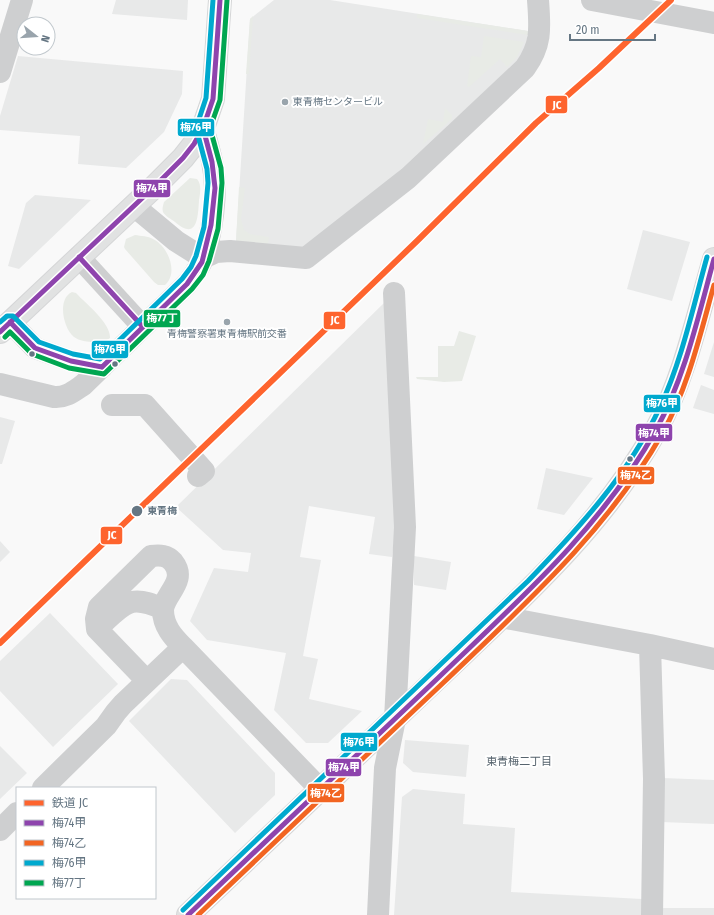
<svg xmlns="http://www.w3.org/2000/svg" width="714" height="915" font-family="'Fira Sans Condensed','Noto Sans JP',sans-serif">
  <rect width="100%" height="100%" fill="#f9f9f9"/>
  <path fill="#e8e9e9" d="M116 0H188L187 20 112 14Z
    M274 0H330L528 31 526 45 518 60 394 176 303 249 236 241 250 19Z
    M18 56 183 71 182 94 164 132 126 168 78 164 80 136 0 130V116Z
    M35 195 91 200 19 269 8 266 26 203Z
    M643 230 690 242 672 301 627 289Z
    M386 301 396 525 392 557 369 554 375 517 309 506 300 557 321 560 303 656 318 659 309 699 362 711 328 743H306L274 710 286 653 207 640 190 621 214 568 248 572 251 553 223 550 176 507Z
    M714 342V377L704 374Z
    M701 385 714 390V414L693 408Z
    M0 417 15 421 2 464H0Z
    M546 468 593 478 564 515 537 509Z
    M0 541 10 552 0 562Z
    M414 556 451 562 446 590 414 585Z
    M50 613 118 684 53 747 0 691V661Z
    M171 679 187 680 275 773V795L235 833 129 721Z
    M405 740 469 745 466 777 413 772 403 763Z
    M0 746 27 773 0 799Z
    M663 778 714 780V824L661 822Z
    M413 789 465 794 463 824 515 828 511 892 642 899 643 915H394L402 797Z
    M661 908H714V915H661Z"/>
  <path fill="#e8ebe6" d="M417 14 528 31V35L417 18Z
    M253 16 249 74H246L250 19Z
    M484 36 524 42 517 57 507 67 500 59 469 87 467 86 471 56 481 57Z
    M445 108 452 115V119L423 144 428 119 443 122Z
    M190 178 197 179C202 185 200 193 199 200 198 218 197 241 175 222 171 219 165 216 163 212 162 208 163 206 164 202Z
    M239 187 245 188 241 219 244 230 250 234 269 237 268 245 236 241Z
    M135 235C141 236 148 236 153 239 168 246 179 273 165 285H158L154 282 125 249 124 247 126 239Z
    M72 292 76 293C86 304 111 323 110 338 105 342 101 342 95 342 88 342 79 341 74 337 63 328 57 299 72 292Z
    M459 331 476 336 462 381 444 382 417 379 416 377H438V346H454Z"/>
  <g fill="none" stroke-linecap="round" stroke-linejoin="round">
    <g stroke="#d5d6d7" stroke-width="24">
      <path id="primary" d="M0 332 154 187 183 158 194 144 203 128 213 99 220 0
        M188 915C274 833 361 751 447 669 524 596 604 524 656 430 684 380 698 314 714 259"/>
    </g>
    <path stroke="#cecfd0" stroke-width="22" d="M112 405H145L204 471 198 476"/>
    <path stroke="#cecfd0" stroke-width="22" d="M0 72 22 0
      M134 206 176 241 203 258 216 252 230 251 306 258 408 178 525 68C542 44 540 28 538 0
      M79 257 143 327
      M10 322 35 348 71 361 102 367
      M0 384 54 397C66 398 74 391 83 385L187 284C193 276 200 268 203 258 212 235 218 191 213 167 211 154 207 141 203 128
      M501 617 650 645 714 659
      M97 629C105 621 122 604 132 602 143 600 154 605 163 609
      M650 645 654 779 652 915
      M147 681 97 629 96 619 99 607 151 556C160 555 167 555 173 562 188 581 164 594 163 610 163 626 173 637 183 647
      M43 788 106 726 116 712 123 704 183 647 320 789
      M0 830 17 813
      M378 915 385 768 395 719 405 527 394 293"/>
    <path stroke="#cecfd0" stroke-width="22" d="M592 0 714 23"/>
    <use href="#primary" stroke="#e1e2e2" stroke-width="22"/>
    <g stroke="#fff" stroke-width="8">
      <path id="bus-1" d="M79 257 143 327
        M10 322 35 348 71 361 102 367
        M0 332 154 187 183 158 194 144 203 128 213 99 220 0
        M102 367 187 284 202 262 211 225 215 188 212 162 203 128
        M188 915C271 836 355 757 438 678 517 602 602 527 656 430 685 377 698 317 714 259"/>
    </g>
    <g stroke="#fff" stroke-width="8">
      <path id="bus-2" d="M198 915C280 837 361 760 443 683 523 606 607 531 662 434 688 388 700 335 714 285"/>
    </g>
    <g stroke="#fff" stroke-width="8">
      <path id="bus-3" d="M0 322 7 316H13L39 342 73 354 100 359 182 279 191 267 196 256 204 227 208 183 207 169 196 128 206 98 213 0
        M183 910 528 581C578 529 629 474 660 407 682 360 693 307 707 257"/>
    </g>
    <g stroke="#fff" stroke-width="8">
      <path id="bus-4" d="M5 337 10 332 32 354 69 368 104 374 192 289 203 275 209 261 218 229 222 183 221 168 210 128 220 100 227 0"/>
    </g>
    <use href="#bus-1" stroke="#8e44ad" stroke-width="5"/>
    <use href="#bus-2" stroke="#f26522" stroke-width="5"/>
    <use href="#bus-3" stroke="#00a9ce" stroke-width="5"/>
    <use href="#bus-4" stroke="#00a651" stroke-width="5"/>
    <g stroke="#fff" stroke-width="9">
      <path id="rail-1" d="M0 643 417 241 536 123 599 68 671 0"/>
    </g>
    <use href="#rail-1" stroke="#fe642e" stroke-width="6"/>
  </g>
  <g fill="#99a4ac" stroke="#fff" stroke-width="1.5">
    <circle cx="285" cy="102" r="4"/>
    <circle cx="227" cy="322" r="4"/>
  </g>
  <g fill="#657683" stroke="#fff" stroke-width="1.5">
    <circle cx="32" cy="354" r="3.5"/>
    <circle cx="115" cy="364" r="3.5"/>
    <circle cx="630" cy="459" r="3.5"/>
    <circle cx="137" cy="511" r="6"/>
  </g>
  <g text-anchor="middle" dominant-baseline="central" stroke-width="4" stroke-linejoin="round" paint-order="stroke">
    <g font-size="10" fill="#657683" stroke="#fff" text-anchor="start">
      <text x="293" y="102">東青梅センタービル</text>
      <text x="227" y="334" text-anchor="middle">青梅警察署東青梅駅前交番</text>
    </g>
    <g font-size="10" font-weight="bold" fill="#657683" stroke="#fff" text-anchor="start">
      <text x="147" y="511">東青梅</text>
    </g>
    <g font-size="11" fill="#57646e" stroke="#fff">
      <text x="519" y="761">東青梅二丁目</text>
    </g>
  </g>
  <g stroke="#fff" stroke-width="1.5">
    <rect x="545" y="95" width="23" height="19" rx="4" fill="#fe642e"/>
    <rect x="177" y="118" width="38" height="19" rx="4" fill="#00a9ce"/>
    <rect x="133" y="179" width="38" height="19" rx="4" fill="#8e44ad"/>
    <rect x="143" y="309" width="38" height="19" rx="4" fill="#00a651"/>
    <rect x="323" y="311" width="23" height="19" rx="4" fill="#fe642e"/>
    <rect x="91" y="340" width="38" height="19" rx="4" fill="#00a9ce"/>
    <rect x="643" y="394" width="38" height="19" rx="4" fill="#00a9ce"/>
    <rect x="635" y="423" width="38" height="19" rx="4" fill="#8e44ad"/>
    <rect x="617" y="466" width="38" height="19" rx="4" fill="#f26522"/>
    <rect x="100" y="526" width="23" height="19" rx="4" fill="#fe642e"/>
    <rect x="340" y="732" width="38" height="20" rx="4" fill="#00a9ce"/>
    <rect x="325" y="758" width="37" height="19" rx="4" fill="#8e44ad"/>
    <rect x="307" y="783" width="38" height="20" rx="4" fill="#f26522"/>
  </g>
  <g font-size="11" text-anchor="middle" font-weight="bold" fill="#fff">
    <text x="557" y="109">JC</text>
    <text x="196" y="131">梅76甲</text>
    <text x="152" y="192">梅74甲</text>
    <text x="162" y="322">梅77丁</text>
    <text x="335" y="324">JC</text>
    <text x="110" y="353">梅76甲</text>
    <text x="662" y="407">梅76甲</text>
    <text x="654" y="437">梅74甲</text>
    <text x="636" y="479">梅74乙</text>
    <text x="112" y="539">JC</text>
    <text x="359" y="746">梅76甲</text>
    <text x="344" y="771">梅74甲</text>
    <text x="326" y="797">梅74乙</text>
  </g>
  <rect x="16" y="787" width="140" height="112" fill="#ffffff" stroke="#c1c8cd"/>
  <rect x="24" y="800" width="20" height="6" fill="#fe642e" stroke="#c1c8cd"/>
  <text x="52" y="807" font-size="12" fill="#657683">鉄道 JC</text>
  <rect x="24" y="820" width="20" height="6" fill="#8e44ad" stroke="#c1c8cd"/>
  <text x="52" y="827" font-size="12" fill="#657683">梅74甲</text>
  <rect x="24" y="840" width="20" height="6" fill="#f26522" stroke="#c1c8cd"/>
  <text x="52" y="847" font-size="12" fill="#657683">梅74乙</text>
  <rect x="24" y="860" width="20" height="6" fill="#00a9ce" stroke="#c1c8cd"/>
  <text x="52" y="867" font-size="12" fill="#657683">梅76甲</text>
  <rect x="24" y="880" width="20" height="6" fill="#00a651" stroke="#c1c8cd"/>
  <text x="52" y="887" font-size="12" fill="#657683">梅77丁</text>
  <g transform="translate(36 36) rotate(107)"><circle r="19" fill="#ffffff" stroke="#c1c8cd"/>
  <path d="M0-3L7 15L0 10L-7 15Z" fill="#99a4ac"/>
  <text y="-6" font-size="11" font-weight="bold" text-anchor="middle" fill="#657683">N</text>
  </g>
  <path d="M570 34v6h85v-6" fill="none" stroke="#657683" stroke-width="2"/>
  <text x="576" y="34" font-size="12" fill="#657683" stroke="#ffffff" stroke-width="3" paint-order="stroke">20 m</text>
</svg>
